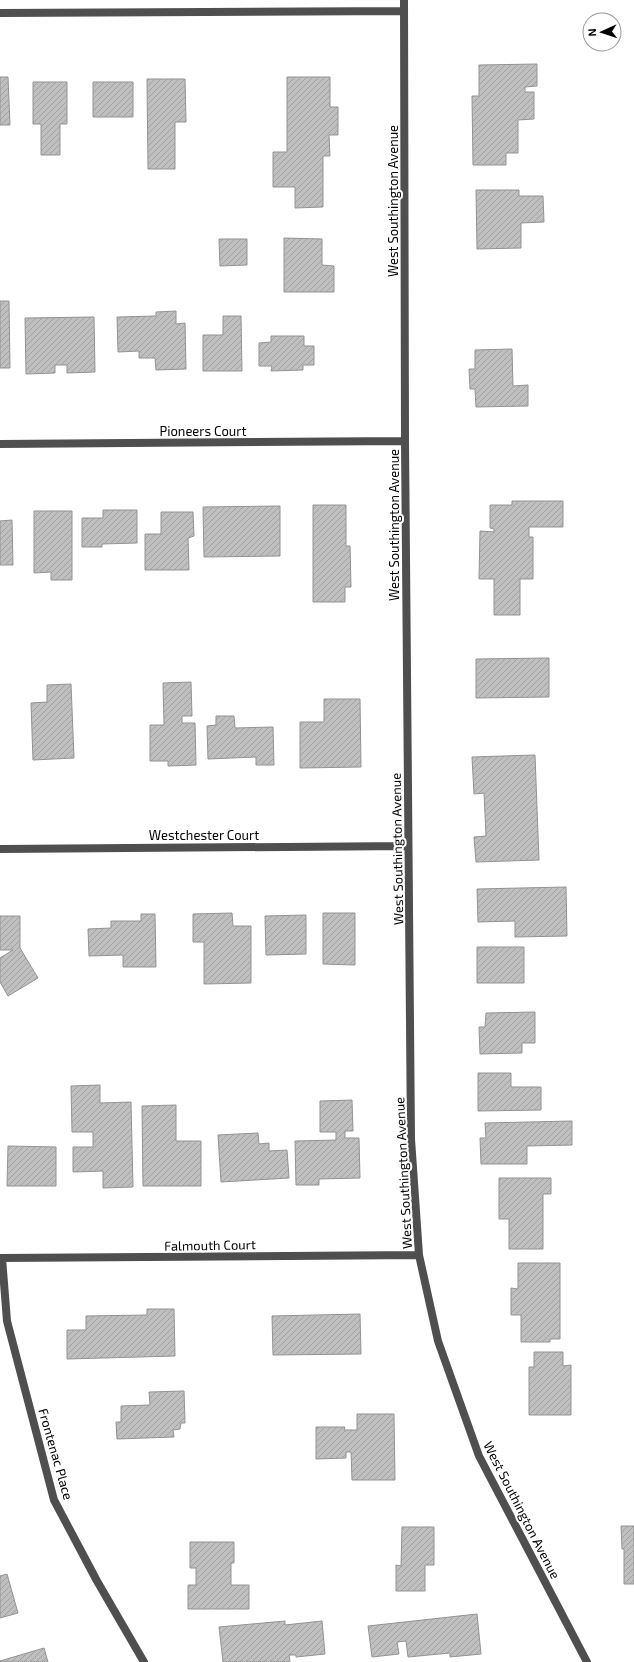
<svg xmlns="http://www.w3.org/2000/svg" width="634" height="1662" font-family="'Exo 2',sans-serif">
  <defs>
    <pattern id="building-hatch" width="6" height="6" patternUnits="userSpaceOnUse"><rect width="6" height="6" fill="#bfbfbf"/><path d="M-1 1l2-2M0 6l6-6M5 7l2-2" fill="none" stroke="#a2a2a2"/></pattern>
  </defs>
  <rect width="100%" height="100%" fill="#fff"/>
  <path fill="url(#building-hatch)" stroke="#939393" d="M537 64V86L525 87V92H534V119L518 120V153H506V165H473L472 96H479V65Z
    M0 77H8L10 125H0Z
    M287 77H330V107H338V135H329L330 156H323V207L295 208V187H273V152H287Z
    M147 79H185L186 122H175V169H148Z
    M33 82H67V124H60V155H41V124H33Z
    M93 82H133V117H93Z
    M476 190H519V196H543L544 222 521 223V248L477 249Z
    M284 238 322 239V265L334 266V292H284Z
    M219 239H247V265L220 266Z
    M0 301H9L10 368H0Z
    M176 311V324L185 323 186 369 156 370 155 358H139V351L118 352 117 317 156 316V312Z
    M223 316H241L242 371H203V335H223Z
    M94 317 95 372 67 373V365H55V373L26 374 25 318Z
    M271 336H304V346H314V365H303V370L271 371 272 366H259V343L271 342Z
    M512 349 513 386 528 385V406L476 407 475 389H470L469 369H475V350Z
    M512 501H563V527H529V537H533V579H520V615H494V579H479L480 531 494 532V529L490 528V505H512Z
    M313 505H346V546H350L351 587H345V602H313Z
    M280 506V556L204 557 203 507Z
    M103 510H137V543L102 544V547H82V518H103Z
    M34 511H72V580H51V572L34 573Z
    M161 512H193L194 536 188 538 189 570H145V534H161Z
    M12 520 13 565H0V521Z
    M549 658V697L476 698V659Z
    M191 682 192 716H182V723H195L196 765 168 766V761H150V725H164L163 683Z
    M71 684 74 758 33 760 31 703 47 702V685Z
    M324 699H360L361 767 300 768V722H324Z
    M216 716H234L235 728 273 727 274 765H256V757L208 759 207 726 216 725Z
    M535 755 539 860 476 862 474 837 486 836 484 793 474 794 472 757Z
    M566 887 567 936 515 937V921L478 922 477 889Z
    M232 913 233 926H251V983L204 984V942H193V914Z
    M323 913H355V965L323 964Z
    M141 914H155L156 967H123V955L89 956 88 929 111 928V921H141Z
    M306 915V954L266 955 265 916Z
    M0 916H20V948L38 978 8 996 0 982V958L13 950H0Z
    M477 947H524V983H477Z
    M535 1012V1043H522V1053L480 1054 479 1027H485L486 1013Z
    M478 1073H511V1087H541V1110L478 1111Z
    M100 1085V1103L131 1102 133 1187 103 1188V1171L73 1172V1147H93V1132H72L71 1086Z
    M352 1100 353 1131H345V1138H359L360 1178 319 1179V1185H296L295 1141 336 1140V1132H320V1101Z
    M176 1105V1141H201V1186H143L142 1106Z
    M572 1121V1145L527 1146V1164H481L480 1138H486L485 1123Z
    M258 1133 259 1144 269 1143V1151L287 1150 289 1178 221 1182 218 1135Z
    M8 1146 56 1147V1186H7Z
    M499 1178H551V1194H543V1249H509V1219H499Z
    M518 1263H560V1339H550V1342H521V1315H511V1288L518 1289Z
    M147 1309H174L175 1356 67 1359V1330H86V1316L147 1315Z
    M360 1314 361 1354 273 1355 272 1316Z
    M534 1352H563V1366L571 1365V1415H529V1367H534Z
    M184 1391 185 1423H181L180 1429 173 1430 174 1437 117 1439 116 1422H121V1406L150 1405 149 1392Z
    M357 1414H394L395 1480H352L351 1452H346V1458L316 1459V1427H345L344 1430H357Z
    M621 1526H634V1584H624V1549H622Z
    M402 1527H434V1565H425V1591H396V1565L401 1566Z
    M190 1542H234V1563H231V1585H249V1609H188V1585H196V1568H190Z
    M7 1574 18 1613 0 1618V1576Z
    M477 1614 481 1654 450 1657V1653L408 1657 406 1641 397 1642 399 1654 372 1657 368 1626Z
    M285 1621V1625L322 1621 325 1654 296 1657V1655H289L290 1662H223L219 1627Z
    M44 1648 48 1662H0V1661Z"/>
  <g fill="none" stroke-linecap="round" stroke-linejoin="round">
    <path stroke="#4f4f4f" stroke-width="8" d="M404 0 405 441 411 1139 419 1255 438 1341 479 1456 587 1662
      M0 13 404 11
      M0 444 405 441
      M0 849 408 846
      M0 1258 419 1255
      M2 1258 7 1321 54 1500 97 1581 144 1662"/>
  </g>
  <g text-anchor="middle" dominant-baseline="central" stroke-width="4" stroke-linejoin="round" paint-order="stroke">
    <g font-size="13" fill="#000" stroke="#fff">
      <text transform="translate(393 201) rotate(-90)">West Southington Avenue</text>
      <text x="203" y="431">Pioneers Court</text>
      <text transform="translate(394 525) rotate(-90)">West Southington Avenue</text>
      <text x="204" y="835">Westchester Court</text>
      <text transform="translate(397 849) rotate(-91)">West Southington Avenue</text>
      <text transform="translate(403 1173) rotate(-93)">West Southington Avenue</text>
      <text transform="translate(210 1245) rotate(-1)">Falmouth Court</text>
      <text transform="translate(56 1454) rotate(74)">Frontenac Place</text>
      <text transform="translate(522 1510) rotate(63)">West Southington Avenue</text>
    </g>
  </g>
  <g transform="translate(602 32) rotate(267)"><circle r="19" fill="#ffffff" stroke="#999999"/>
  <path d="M0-3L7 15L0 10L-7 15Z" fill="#000000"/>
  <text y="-6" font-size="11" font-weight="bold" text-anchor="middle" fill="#000000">N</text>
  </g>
</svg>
